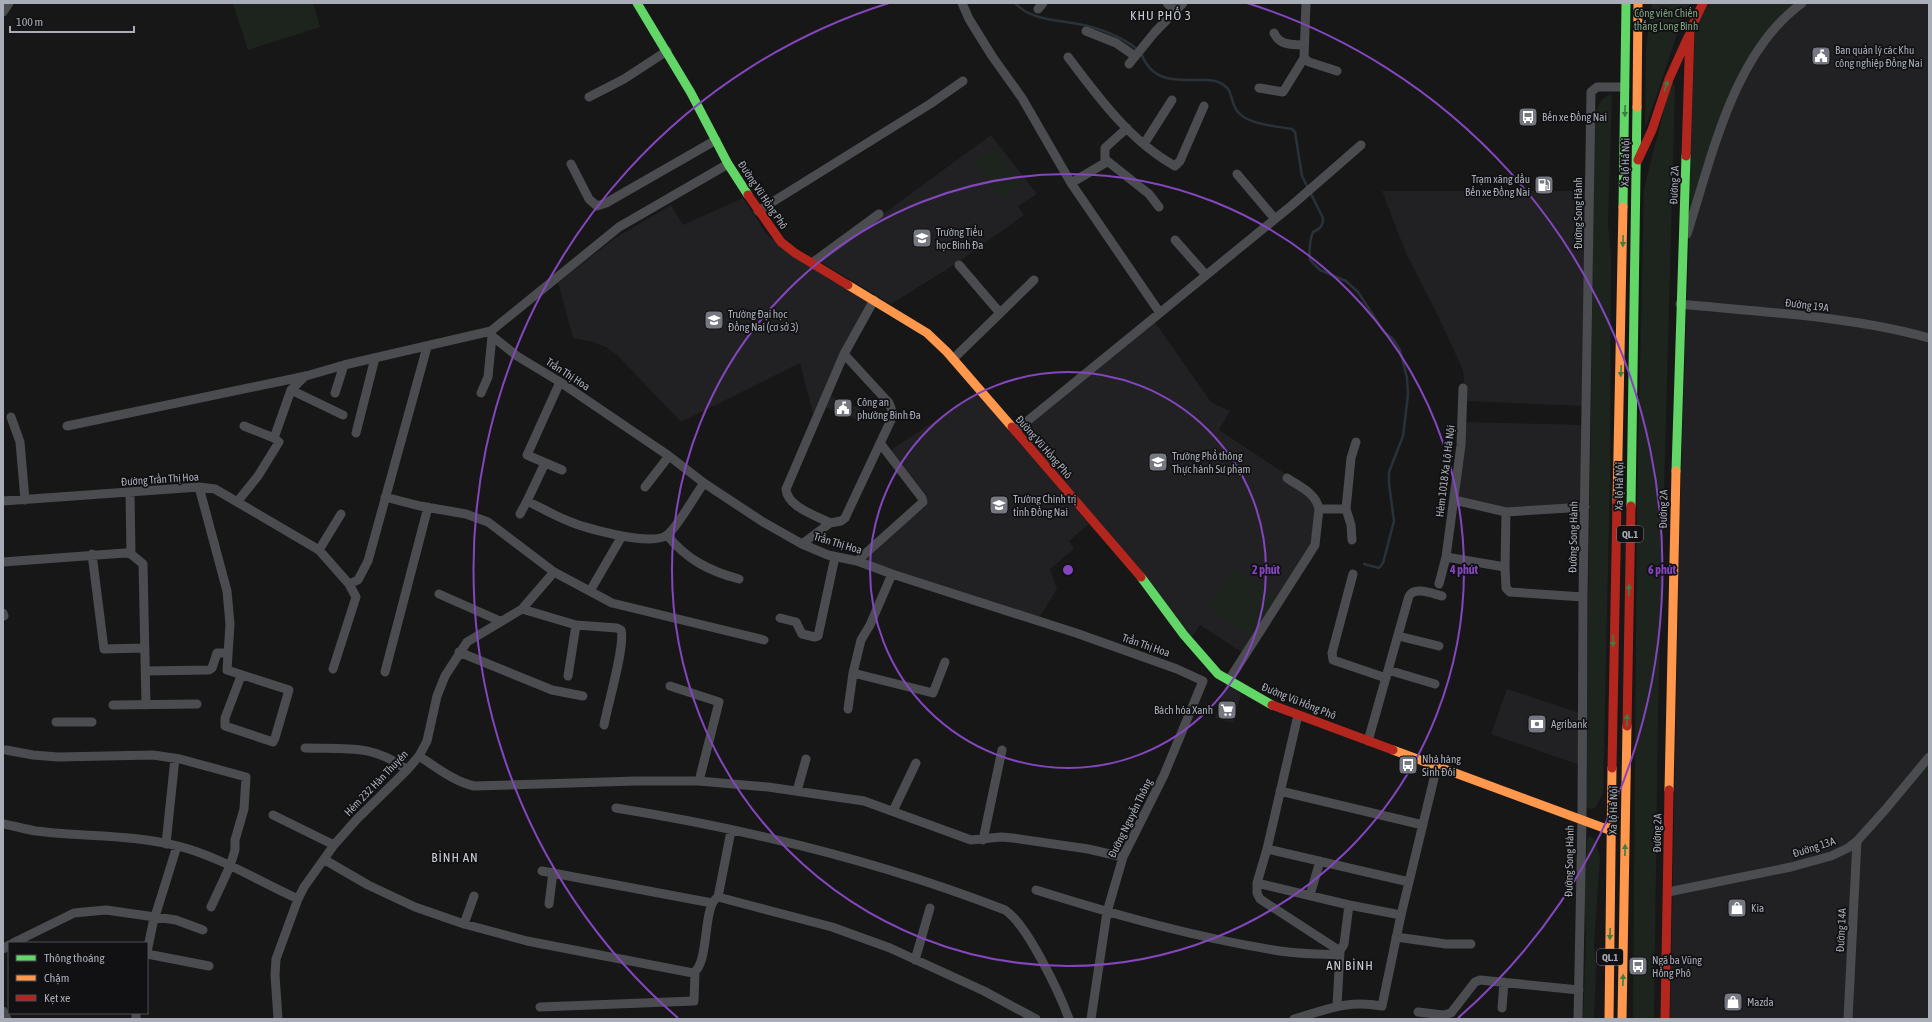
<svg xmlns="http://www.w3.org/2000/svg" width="1932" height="1022" font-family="'Asap Condensed',sans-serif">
  <rect width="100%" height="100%" fill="#171717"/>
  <path fill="#212123" d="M1807 3H1929V1019H1670L1680 507 1689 233 1734 96 1763 46 1782 23Z
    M991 135 1037 194 1018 206 1024 215 957 263 891 304 819 261Z
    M1382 191H1585L1584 406 1466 401 1463 370 1439 318 1406 253Z
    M743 198 768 236 868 302 814 417 800 363 681 422 618 356 606 347 593 342 573 338 558 282 614 239 671 205 683 225Z
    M1154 321 1211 402 1230 411 1219 430 1316 494 1320 528 1248 656 1200 625 1192 637 1021 431Z
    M977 393 1089 524 1069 541 1074 549 1050 569 1057 589 1039 618 859 559 924 508 927 502V496L891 450Z
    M829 396 861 409 856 419 825 407Z
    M1466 422 1584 425 1583 504 1507 509 1458 498Z
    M1226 683 1241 694 1233 723 1215 718Z
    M1507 689 1580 713V765L1491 734Z"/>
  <path fill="#1d241e" d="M237 3H313L320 27 248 50 233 4Z
    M1652 3H1692L1686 8 1645 129 1646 49Z
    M1708 3H1801L1780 20 1730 95 1687 227 1695 32Z
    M1672 82 1675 87 1658 711 1654 1019H1633L1637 503 1644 188 1671 83Z
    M1612 94 1608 224 1611 256 1610 477 1603 794 1595 808 1590 809 1585 807 1591 411 1594 127C1596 112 1596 99 1612 94Z
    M993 147 1021 184 1002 198 974 161Z
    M1233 568 1255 583 1229 622 1207 607Z
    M1257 584 1279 599 1252 638 1230 624Z
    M1929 760V785L1919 772Z
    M1590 837 1594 838 1600 857 1594 945 1596 968 1594 1019H1583L1586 940 1584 893 1587 838Z"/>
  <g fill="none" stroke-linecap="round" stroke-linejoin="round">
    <path stroke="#2a3239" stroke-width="2.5" d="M1015 3C1030 20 1057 20 1078 24 1097 27 1123 37 1138 50
      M1141 53C1152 82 1173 80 1200 80 1206 80 1212 79 1218 82 1234 88 1229 99 1237 111 1248 125 1276 126 1292 129L1295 132 1302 176 1323 218C1323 226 1320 229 1313 232 1309 242 1309 250 1310 260L1320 270 1346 281 1358 292 1384 332 1393 339 1400 350 1407 378 1408 395 1403 436 1389 472V484L1394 521 1383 563 1379 568 1364 564"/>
    <path stroke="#4b4c50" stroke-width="9" d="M962 3 969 19 992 56 1022 98 1071 183 1160 313
      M1167 3 1175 11
      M1306 3 1304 58 1309 62 1337 71
      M1038 9 1043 3
      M3 12 9 3
      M1086 31 1116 43 1135 56
      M1274 33C1280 46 1291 44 1303 45
      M1068 57C1098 97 1131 142 1175 166L1180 161 1204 106
      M1129 64 1155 32 1183 3
      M1259 88 1283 92 1304 58
      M589 97 624 79 667 51
      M1144 144 1172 100
      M1106 160 1149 194 1159 207
      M571 164 589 199 597 206 606 203 716 140
      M1237 174 1275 219
      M1071 183 1105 163V148L1127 128
      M758 211 930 104 963 81
      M1687 234C1712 157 1733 53 1802 3
      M1175 240 1205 274
      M812 263 879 214
      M959 265 1000 313
      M1680 304C1760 312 1852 316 1929 338
      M491 331 492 336 517 356 560 382 669 456 704 483 763 522 802 544 828 555 857 561 892 574 1076 633 1177 669 1203 681
      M953 359 1034 280
      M560 382 527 455 562 470
      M291 390 343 415
      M335 393 344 365
      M481 393 488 377 492 336
      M11 417 20 442 25 500
      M67 426 306 376 344 365 491 331 619 227 728 164
      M244 426 274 438
      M1015 431 1291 206 1361 145
      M356 433 375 358
      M1287 478C1300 487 1316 493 1319 509
      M199 487 227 591 230 624 227 670 289 690 275 738 273 742 225 726V718L241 676
      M645 487 669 456
      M130 493 131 554
      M385 497 420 506 466 514 488 522 554 572 612 603 764 640
      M1454 500 1506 512 1585 507
      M3 501 199 487 215 489 319 550 349 584 356 597 333 669
      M527 501 545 463
      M237 502 258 476 279 442 274 438 291 390 305 376
      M1346 509 1351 525 1352 540
      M520 514 527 501C540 507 553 515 566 520 583 528 651 547 667 535 677 528 695 495 704 483
      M830 523C817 516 787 507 786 489L844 354 874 300
      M667 535C686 559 709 571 739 579
      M802 544 830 523 841 521 845 518 891 420 892 411 889 403 844 354
      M319 550 341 514
      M92 554 104 649 145 648
      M1446 557 1505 567 1506 588 1510 592 1583 597
      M857 561 923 502 922 498 880 443
      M3 562 125 553 131 554 143 564 146 705
      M1505 567 1506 512
      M892 574 870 625 861 640 853 673 933 693 945 662
      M1353 574 1332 653 1333 660 1386 678
      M349 584 358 580 368 561 427 347
      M1439 584 1446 557 1461 445 1463 388
      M590 591 622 536
      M439 594 500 621
      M522 609 576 625 617 628 621 630C626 644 607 707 604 725
      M3 613 4 616
      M780 618 796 622 802 634 815 637 818 636 835 557
      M1398 636 1439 646
      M459 652 552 690 583 696
      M1388 670 1435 684
      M146 671 209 670 212 668 217 653H228
      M385 672 428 507
      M568 676 576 625
      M1229 680 1315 545 1319 509H1346L1351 458 1356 442
      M670 686 719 702 699 781
      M113 705 197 704
      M848 709 853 673
      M1298 715 1267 849 1257 883V893L1260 899 1340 951 1337 1006
      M56 722H92
      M1368 741 1409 596C1415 586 1433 594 1442 596
      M305 748C345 749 374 744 407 770
      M6 750 33 755 58 757 153 755 180 759 246 777 244 809 235 840V850L230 866 211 907
      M419 756C436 767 453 781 474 786L636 781H699L768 787 864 801 971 840 1001 837 1013 838 1088 849 1123 857
      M797 791 806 759
      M1280 791 1423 825
      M616 808C746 829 882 862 1005 910 1027 924 1060 994 1069 1019
      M893 811 916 763
      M273 815 334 845
      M3 824C14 826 25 829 36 831 83 837 132 834 178 846 221 857 258 881 298 899
      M983 840 1002 750
      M166 844 175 758
      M1267 849 1409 882
      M325 860 368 885 415 907 464 924 527 941 693 973C710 964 702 905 718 897L731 831
      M542 871 712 903
      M1257 883 1349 905 1401 915
      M1036 890C1116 915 1197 938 1280 951 1299 954 1320 954 1340 955
      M1668 892 1791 867 1831 856 1848 848 1857 841 1885 810 1929 757
      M1310 895 1320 861
      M718 897 832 927 890 948 984 991 1036 1019
      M549 904 553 872
      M464 924 474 896
      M1396 937 1446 944H1471
      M13 943 74 913 106 910 176 920 203 930
      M3 949 9 945
      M1340 951 1344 944 1349 905
      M147 952 153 923 177 846
      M147 954 209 966
      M915 960 930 908
      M540 1007 694 1001 695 972
      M1502 1008 1504 982
      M3 1011 7 1019
      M1418 1012 1443 1015 1451 1013 1475 982 1480 980 1579 990
      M136 1013V1019
      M278 1019 275 975 276 959 298 899 304 887 334 845 357 819 407 770 419 756 427 741 437 696 445 676 467 642 522 609 554 572
      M1091 1019 1107 912 1123 857 1164 775 1203 681
      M1294 1019C1329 1009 1346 1000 1382 1006L1401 915 1437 766
      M1578 1019 1582 820 1583 597 1591 92 1597 87H1625
      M1848 1019 1857 841"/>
    <path stroke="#63d668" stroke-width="9" d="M637 3 691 93 728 164 748 195
      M1623 207 1626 3
      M1676 471 1686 156
      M1631 506 1637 107
      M1141 577 1184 635 1218 674 1272 705"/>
    <path stroke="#ff974d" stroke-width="9" d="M1637 107 1638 3
      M848 285 927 333 947 352 1012 427
      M1617 502 1623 207
      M1393 750 1612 831
      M1669 790 1676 471
      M1609 1019 1612 768
      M1622 1019 1627 726"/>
    <path stroke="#b3261e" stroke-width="9" d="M1686 156 1690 31 1703 3
      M1638 160 1652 130 1669 79 1688 37
      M748 195 781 242 795 253 848 285
      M1012 427 1141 577
      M1272 705 1393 750
      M1627 726 1631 506
      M1612 768 1617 502
      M1665 1019 1669 790"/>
  </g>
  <defs><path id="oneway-solid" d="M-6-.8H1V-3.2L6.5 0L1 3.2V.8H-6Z"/></defs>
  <g fill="#3e7d42">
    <use href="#oneway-solid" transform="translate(1666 86) rotate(-72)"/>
    <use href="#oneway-solid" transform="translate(1625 111) rotate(91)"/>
    <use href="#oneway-solid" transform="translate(1623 241) rotate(91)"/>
    <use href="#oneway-solid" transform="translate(1621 371) rotate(92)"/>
    <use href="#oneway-solid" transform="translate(1629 590) rotate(-89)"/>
    <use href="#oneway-solid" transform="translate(1613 641) rotate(91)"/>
    <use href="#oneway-solid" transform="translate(1627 720) rotate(-89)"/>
    <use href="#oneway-solid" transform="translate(1625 850) rotate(-89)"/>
    <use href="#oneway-solid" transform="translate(1610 934) rotate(91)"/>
    <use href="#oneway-solid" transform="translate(1623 980) rotate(-89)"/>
  </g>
  <g fill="none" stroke="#8446be" stroke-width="2">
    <circle cx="1068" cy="570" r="198"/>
    <circle cx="1068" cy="570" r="396"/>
    <path d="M678 1018A594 594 0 0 1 889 3M1247 3A594 594 0 0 1 1458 1018"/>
  </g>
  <defs>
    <g id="civic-square" transform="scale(1)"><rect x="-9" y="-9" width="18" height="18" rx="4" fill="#757880" stroke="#111113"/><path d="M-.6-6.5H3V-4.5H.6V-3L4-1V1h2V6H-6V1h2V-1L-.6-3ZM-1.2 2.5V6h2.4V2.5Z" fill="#fff"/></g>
    <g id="bus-square" transform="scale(1)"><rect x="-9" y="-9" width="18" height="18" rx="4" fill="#757880" stroke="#111113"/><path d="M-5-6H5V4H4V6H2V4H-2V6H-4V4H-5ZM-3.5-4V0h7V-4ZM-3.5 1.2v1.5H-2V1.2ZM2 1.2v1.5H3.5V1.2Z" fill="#fff"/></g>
    <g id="fuel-square" transform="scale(1)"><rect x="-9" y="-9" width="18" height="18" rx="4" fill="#757880" stroke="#111113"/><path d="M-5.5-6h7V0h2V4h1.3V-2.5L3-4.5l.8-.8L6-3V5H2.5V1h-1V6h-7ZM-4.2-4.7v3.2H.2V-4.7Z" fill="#fff"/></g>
    <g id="school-square" transform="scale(1)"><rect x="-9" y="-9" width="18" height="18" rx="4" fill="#757880" stroke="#111113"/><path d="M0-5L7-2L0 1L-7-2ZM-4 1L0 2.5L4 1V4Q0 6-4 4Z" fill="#fff"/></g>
    <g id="university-square" transform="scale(1)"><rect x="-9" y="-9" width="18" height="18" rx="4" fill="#757880" stroke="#111113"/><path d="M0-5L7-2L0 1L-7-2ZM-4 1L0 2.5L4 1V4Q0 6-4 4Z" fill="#fff"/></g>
    <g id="supermarket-square" transform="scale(1)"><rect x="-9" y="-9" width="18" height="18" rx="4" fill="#757880" stroke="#111113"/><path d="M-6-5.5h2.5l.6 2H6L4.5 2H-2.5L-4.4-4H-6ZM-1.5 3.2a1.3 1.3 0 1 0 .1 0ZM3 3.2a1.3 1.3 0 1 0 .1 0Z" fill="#fff"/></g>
    <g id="bank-square" transform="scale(1)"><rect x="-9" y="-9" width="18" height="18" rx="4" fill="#757880" stroke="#111113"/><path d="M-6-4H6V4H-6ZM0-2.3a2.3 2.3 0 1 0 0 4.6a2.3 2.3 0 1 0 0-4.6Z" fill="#fff"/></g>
    <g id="shop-square" transform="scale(1)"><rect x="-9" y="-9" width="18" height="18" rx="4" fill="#757880" stroke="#111113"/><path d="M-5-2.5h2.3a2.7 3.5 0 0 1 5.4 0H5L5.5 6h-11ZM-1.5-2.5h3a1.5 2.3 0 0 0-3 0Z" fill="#fff"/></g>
  </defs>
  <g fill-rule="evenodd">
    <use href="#civic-square" x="1821" y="56"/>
    <use href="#bus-square" x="1528" y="117"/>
    <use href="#fuel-square" x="1544" y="185"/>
    <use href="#school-square" x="922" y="238"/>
    <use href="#university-square" x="714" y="320"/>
    <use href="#civic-square" x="843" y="408"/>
    <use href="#school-square" x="1158" y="462"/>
    <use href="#school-square" x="999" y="505"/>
    <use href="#supermarket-square" x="1227" y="710"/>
    <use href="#bank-square" x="1537" y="724"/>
    <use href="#bus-square" x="1408" y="765"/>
    <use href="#shop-square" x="1737" y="908"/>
    <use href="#bus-square" x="1638" y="966"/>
    <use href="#shop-square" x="1733" y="1002"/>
  </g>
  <g text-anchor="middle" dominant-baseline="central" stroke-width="3.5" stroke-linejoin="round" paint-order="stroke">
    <g fill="#111113" stroke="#7b7e86" stroke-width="1">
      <rect x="1617" y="526" width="26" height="16" rx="3"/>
      <rect x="1597" y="949" width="26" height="16" rx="3"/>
    </g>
    <g font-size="10" font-weight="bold" fill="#a8adb8">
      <text x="1630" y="534">QL.1</text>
      <text x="1610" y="957">QL.1</text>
    </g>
    <g font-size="11" fill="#7fa381" stroke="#111113">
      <text x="1666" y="13">Công viên Chiến<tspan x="1666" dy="13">thắng Long Bình</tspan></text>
    </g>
    <g font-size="11" fill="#a8adb8" stroke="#111113" text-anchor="start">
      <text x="1835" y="50">Ban quản lý các Khu<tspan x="1835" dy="13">công nghiệp Đồng Nai</tspan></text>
      <text x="1542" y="117">Bến xe Đồng Nai</text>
      <text x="1530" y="179" text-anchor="end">Trạm xăng dầu<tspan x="1530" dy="13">Bến xe Đồng Nai</tspan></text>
      <text x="936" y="232">Trường Tiểu<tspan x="936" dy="13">học Bình Đa</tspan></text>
      <text x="728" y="314">Trường Đại học<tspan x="728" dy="13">Đồng Nai (cơ sở 3)</tspan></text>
      <text x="857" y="402">Công an<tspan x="857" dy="13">phường Bình Đa</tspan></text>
      <text x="1172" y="456">Trường Phổ thông<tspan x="1172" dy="13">Thực hành Sư phạm</tspan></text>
      <text x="1013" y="499">Trường Chính trị<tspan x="1013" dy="13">tỉnh Đồng Nai</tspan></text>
      <text x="1213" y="710" text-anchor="end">Bách hóa Xanh</text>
      <text x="1551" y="724">Agribank</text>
      <text x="1422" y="759">Nhà hàng<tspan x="1422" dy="13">Sinh Đôi</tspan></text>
      <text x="1751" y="908">Kia</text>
      <text x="1652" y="960">Ngã ba Vũng<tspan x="1652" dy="13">Hồng Phô</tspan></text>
      <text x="1747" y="1002">Mazda</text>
    </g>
    <g font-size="11" fill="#a8adb8" stroke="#111113">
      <text transform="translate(1625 162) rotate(-89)">Xa lộ Hà Nội</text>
      <text transform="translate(1674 185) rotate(-88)">Đường 2A</text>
      <text transform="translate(763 195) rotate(56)">Đường Vũ Hồng Phô</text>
      <text transform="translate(1578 213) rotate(-90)">Đường Song Hành</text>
      <text transform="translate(1807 305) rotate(7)">Đường 19A</text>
      <text transform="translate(568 374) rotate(33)">Trần Thị Hoa</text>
      <text transform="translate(1044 447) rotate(49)">Đường Vũ Hồng Phô</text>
      <text transform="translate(1445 471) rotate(-83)">Hẻm 1018 Xa Lộ Hà Nội</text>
      <text transform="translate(160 479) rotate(-4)">Đường Trần Thị Hoa</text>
      <text transform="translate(1619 486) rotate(-89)">Xa lộ Hà Nội</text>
      <text transform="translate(1663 509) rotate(-89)">Đường 2A</text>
      <text transform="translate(1573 537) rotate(-89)">Đường Song Hành</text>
      <text transform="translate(838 543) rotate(17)">Trần Thị Hoa</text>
      <text transform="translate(1146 645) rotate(19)">Trần Thị Hoa</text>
      <text transform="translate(1299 701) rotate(22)">Đường Vũ Hồng Phô</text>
      <text transform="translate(376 783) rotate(-46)">Hẻm 232 Hàn Thuyên</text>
      <text transform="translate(1613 810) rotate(-89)">Xa lộ Hà Nội</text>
      <text transform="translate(1130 818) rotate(-64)">Đường Nguyễn Thông</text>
      <text transform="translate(1657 833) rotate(-89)">Đường 2A</text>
      <text transform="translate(1814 847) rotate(-18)">Đường 13A</text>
      <text transform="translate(1569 861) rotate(-89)">Đường Song Hành</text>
      <text transform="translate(1841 930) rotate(-87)">Đường 14A</text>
    </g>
    <g font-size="13" letter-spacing="1" fill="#c9ccd4" stroke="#111113">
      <text x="1161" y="15">KHU PHỐ 3</text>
      <text x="455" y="857">BÌNH AN</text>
      <text x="1350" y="965">AN BÌNH</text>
    </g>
  </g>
  <circle cx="1068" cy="570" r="6" fill="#8446be" stroke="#111113" stroke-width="2"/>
  <g font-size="12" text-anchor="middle" font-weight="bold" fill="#8446be" stroke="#111113" stroke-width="3.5" stroke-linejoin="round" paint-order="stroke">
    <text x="1266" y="574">2 phút</text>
    <text x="1464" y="574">4 phút</text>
    <text x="1662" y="574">6 phút</text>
  </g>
  <rect width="1932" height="1022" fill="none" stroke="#a8adb8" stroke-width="8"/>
  <rect x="8" y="942" width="140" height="72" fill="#111113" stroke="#4d4f55"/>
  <rect x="16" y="955" width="20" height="6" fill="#63d668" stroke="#4d4f55"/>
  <text x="44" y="962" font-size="12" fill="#a8adb8">Thông thoáng</text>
  <rect x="16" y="975" width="20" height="6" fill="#ff974d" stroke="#4d4f55"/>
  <text x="44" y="982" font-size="12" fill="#a8adb8">Chậm</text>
  <rect x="16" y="995" width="20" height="6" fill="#b3261e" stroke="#4d4f55"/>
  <text x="44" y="1002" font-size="12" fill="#a8adb8">Kẹt xe</text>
  <path d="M10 26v6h124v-6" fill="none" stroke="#a8adb8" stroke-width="2"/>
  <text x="16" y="26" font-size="12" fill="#a8adb8" stroke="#111113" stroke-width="3" paint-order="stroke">100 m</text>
</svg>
